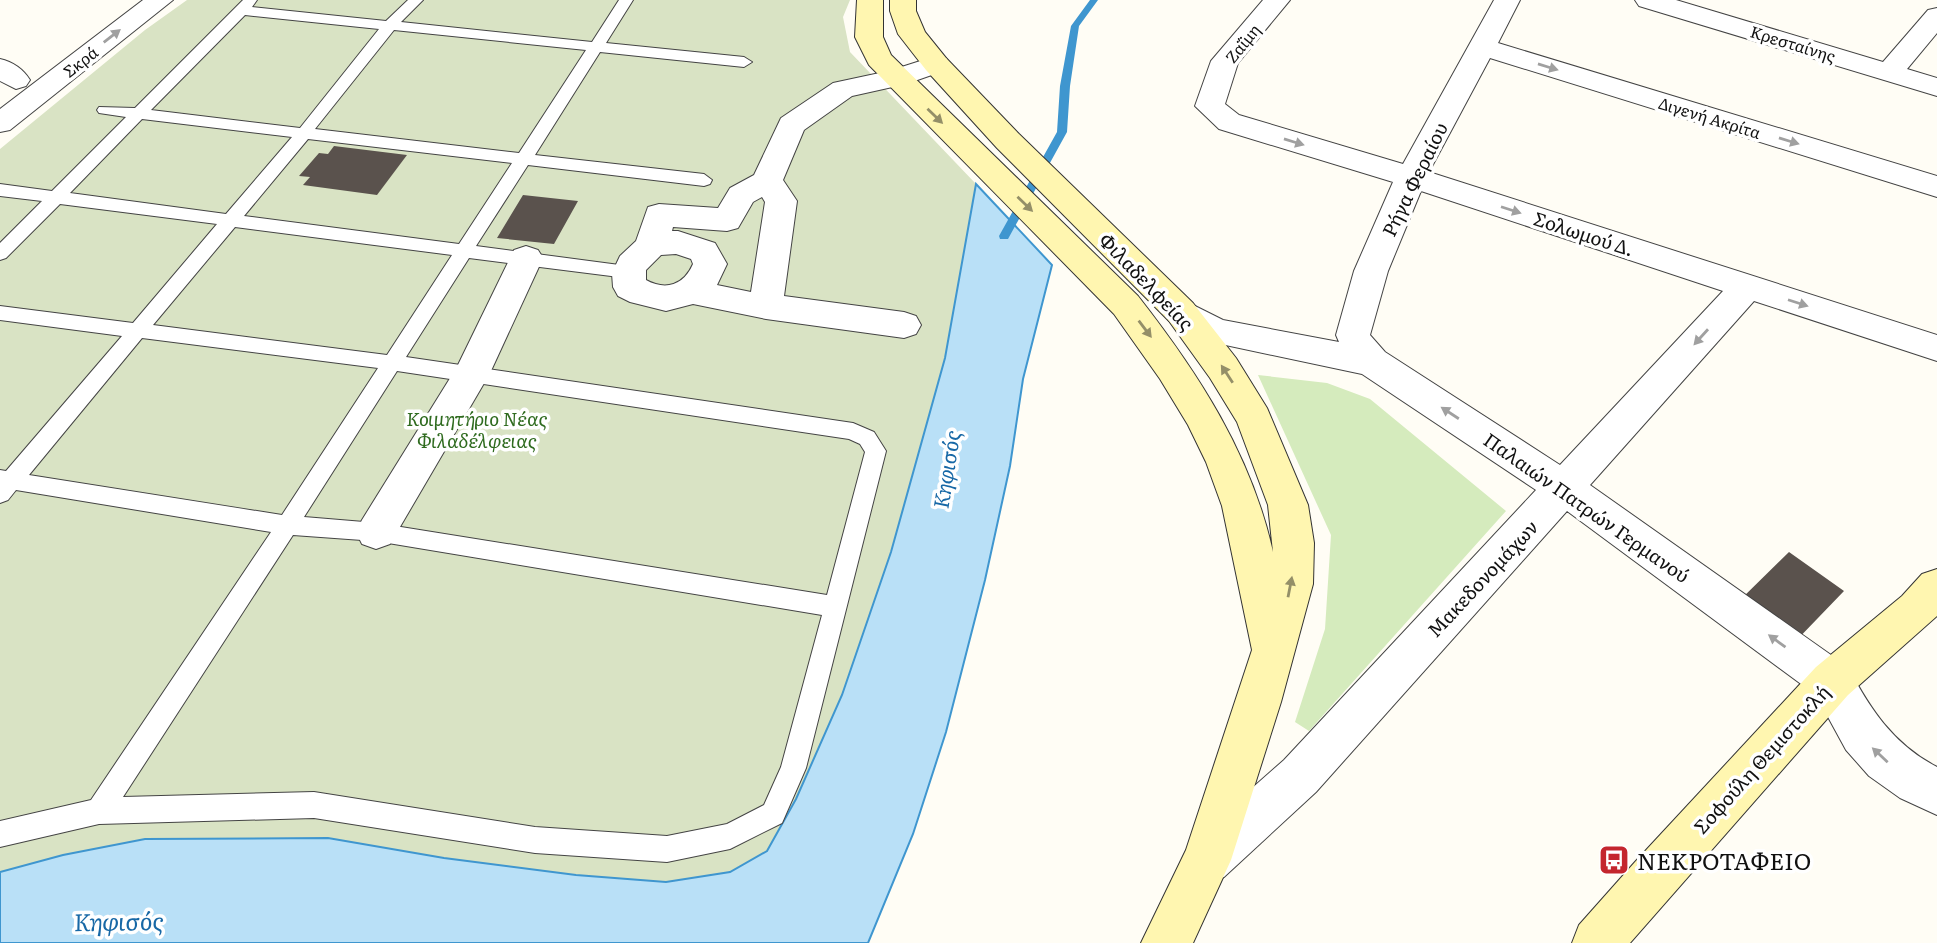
<svg xmlns="http://www.w3.org/2000/svg" width="1937" height="943" font-family="Literata,serif">
  <rect width="100%" height="100%" fill="#fffdf5"/>
  <path fill="#d5ebbd" d="M1258 375 1327 383 1370 399 1506 511 1309 731 1295 722 1325 629 1331 535Z"/>
  <path fill="#d9e3c4" d="M187 0H850L843 17 850 52 976 184 945 357 891 552 842 695 796 799 767 851 730 872 666 882 576 875 444 858 328 838 145 839 63 855 0 872V149L145 30Z"/>
  <path fill="#b9e0f7" stroke="#3f96cf" stroke-width="2" d="M976 184 1052 265 1023 379 1010 466 985 580 946 732 913 834 868 943H0V872L63 855 145 839 328 838 444 858 576 875 666 882 730 872 767 851 796 799 842 695 891 552 945 358Z"/>
  <g fill="none" stroke-linecap="round" stroke-linejoin="round">
    <path fill="#3f96cf" fill-rule="evenodd" d="M1090 0H1098L1079 26 1070 86 1067 132 1008 239H1000L999 236 1057 132 1060 86 1071 26Z"/>
  </g>
  <path fill="#5a524d" d="M334 146 407 155 377 195 303 185 310 177 299 176 319 153 328 154Z
    M523 195 578 201 554 244 497 238Z
    M1789 552 1844 591 1791 646 1736 604Z"/>
  <g fill="none" stroke-linecap="round" stroke-linejoin="round">
    <g stroke="#444" stroke-width="2">
      <path id="lane" d="M243 0H257L252 7 386 21 408 0H423L401 22 592 42 619 0H633L606 43 744 57 752 62 744 67 600 52 535 155 704 174 712 180 710 184 704 186 528 165 476 246 627 266 633 267 636 272 633 277 627 278 469 258 406 357 853 423 874 432 886 451 806 768 782 823 730 849 667 862 535 853 314 818 99 824 0 847V821L91 800 271 532 16 490 8 500 0 503V470L6 471 122 336 0 320V306L133 323 217 224 60 204 6 258 0 260V243L42 201 0 196V184L52 191 126 117 99 113 97 110 99 107 135 108ZM245 15 379 29 300 128 151 110ZM394 30 586 50 519 153 315 129ZM142 119 292 137 226 214 70 193ZM308 139 512 163 459 244 244 216ZM235 227 452 255 387 355 153 325ZM142 338 378 368 282 515 29 475ZM397 371 849 439 860 444 865 452 827 595 376 523 304 517ZM293 535 376 541 822 615 781 767 764 805 727 824 667 836 535 827 314 792 123 797Z"/>
    </g>
    <g stroke="#444" stroke-width="2">
      <path id="street" d="M143 0H173L10 130 0 132V109Z
        M1263 0H1290L1238 63 1225 104 1239 115 1403 164 1494 0H1520L1498 43 1937 176V197L1490 58 1429 172 1937 335V361L1754 301 1590 485 1848 667C1870 709 1893 744 1937 767V815L1900 798 1869 776 1846 750 1816 695 1567 511 1316 792 1224 877 1207 884 1190 877 1183 860 1190 843 1284 760 1536 490 1362 374 1202 340 1169 321 1164 312 1169 303 1181 299 1223 320 1339 342 1336 335 1354 271 1393 182 1219 129 1195 106 1211 61ZM1421 191 1723 291 1560 465 1385 352 1370 335 1388 271Z
        M1635 0H1676L1883 62 1928 10 1937 8V33L1907 69 1937 78V96L1639 6Z
        M936 56 946 58 950 64 946 70 906 84 852 96 804 130 783 180 797 201 784 296 904 312 916 316 921 325 916 334 904 338 766 319 693 304 666 311 630 302 618 296 613 287 612 273 620 256 636 241 648 207 659 204 718 208 730 188 754 175 781 118 833 83 889 71ZM762 197 765 202 751 292 717 285 727 264 715 243 678 231H672L673 227 727 231 738 228 753 202ZM676 254 691 259 693 264C684 285 666 291 646 280V270L661 255Z
        M0 59C13 62 23 69 30 80L26 86 16 89 0 81Z
        M526 246 538 250 543 258 490 373 390 544 376 549 362 544 356 532 362 520 457 367 514 250Z"/>
    </g>
    <g stroke="#333" stroke-width="2">
      <path id="secondary" d="M857 0H883V37L891 55 1138 296C1199 374 1251 454 1273 552L1268 505 1237 422 1210 378 1169 321 997 148 926 70 898 34 890 11V0H916V11L925 32 946 58 1019 134 1193 303 1236 358 1267 408 1308 505 1314 543 1313 584 1281 702 1231 860 1193 943H1141L1186 850 1252 650 1222 506 1206 462 1188 425 1160 379 1114 314 869 65 855 37Z
        M1937 569V616L1848 695 1630 943H1572L1579 925 1635 862 1816 667 1902 596 1922 574Z"/>
    </g>
    <use href="#lane" fill="#fff" fill-rule="evenodd"/>
    <use href="#street" fill="#fff" fill-rule="evenodd"/>
    <use href="#secondary" fill="#fff6b0" fill-rule="evenodd"/>
  </g>
  <defs><path id="oneway-solid" d="M-6-.8H1V-3.2L6.5 0L1 3.2V.8H-6Z" transform="scale(1.75)"/></defs>
  <g fill="#a0a0a0">
    <use href="#oneway-solid" transform="translate(112 36) rotate(-38)"/>
    <use href="#oneway-solid" transform="translate(1548 67) rotate(17)"/>
    <use href="#oneway-solid" transform="translate(1789 141) rotate(17)"/>
    <use href="#oneway-solid" transform="translate(1294 142) rotate(17)"/>
    <use href="#oneway-solid" transform="translate(1511 210) rotate(18)"/>
    <use href="#oneway-solid" transform="translate(1798 303) rotate(18)"/>
    <use href="#oneway-solid" transform="translate(1701 337) rotate(132)"/>
    <use href="#oneway-solid" transform="translate(1450 413) rotate(-147)"/>
    <use href="#oneway-solid" transform="translate(1777 641) rotate(-144)"/>
    <use href="#oneway-solid" transform="translate(1880 755) rotate(-137)"/>
  </g>
  <g fill="#948f68">
    <use href="#oneway-solid" transform="translate(935 116) rotate(44)"/>
    <use href="#oneway-solid" transform="translate(1025 204) rotate(44)"/>
    <use href="#oneway-solid" transform="translate(1145 329) rotate(53)"/>
    <use href="#oneway-solid" transform="translate(1227 374) rotate(-123)"/>
    <use href="#oneway-solid" transform="translate(1290 587) rotate(-79)"/>
  </g>
  <defs>
    <g id="bus-square" transform="scale(1.575)"><rect x="-9" y="-9" width="18" height="18" rx="4" fill="#c4262e" stroke="#fff"/><path d="M-5-6H5V4H4V6H2V4H-2V6H-4V4H-5ZM-3.5-4V0h7V-4ZM-3.5 1.2v1.5H-2V1.2ZM2 1.2v1.5H3.5V1.2Z" fill="#fff"/></g>
  </defs>
  <g fill-rule="evenodd">
    <use href="#bus-square" x="1614" y="860"/>
  </g>
  <g text-anchor="middle" dominant-baseline="central" stroke-width="7" stroke-linejoin="round" paint-order="stroke">
    <g font-size="16" fill="#111" stroke="#fff">
      <text transform="translate(1242 43) rotate(-51)">Ζαΐμη</text>
      <text transform="translate(1793 43) rotate(17)">Κρεσταίνης</text>
      <text transform="translate(80 61) rotate(-38)">Σκρά</text>
      <text transform="translate(1710 117) rotate(17)">Διγενή Ακρίτα</text>
    </g>
    <g font-size="19" fill="#111" stroke="#fff">
      <text transform="translate(1414 179) rotate(-64)">Ρήγα Φεραίου</text>
      <text transform="translate(1584 233) rotate(18)">Σολωμού Δ.</text>
      <text transform="translate(1147 281) rotate(46)">Φιλαδελφείας</text>
      <text transform="translate(1587 507) rotate(35)">Παλαιών Πατρών Γερμανού</text>
      <text transform="translate(1482 578) rotate(-47)">Μακεδονομάχων</text>
      <text transform="translate(1761 759) rotate(-48)">Σοφούλη Θεμιστοκλή</text>
    </g>
    <g font-size="19" font-style="italic" fill="#2f6b1f" stroke="#fff">
      <text x="477" y="418">Κοιμητήριο Νέας<tspan x="477" dy="22">Φιλαδέλφειας</tspan></text>
    </g>
    <g font-size="21" font-style="italic" fill="#1768a6" stroke="#fff">
      <text transform="translate(945 469) rotate(-81)">Κηφισός</text>
    </g>
    <g font-size="23" fill="#111" stroke="#fff" text-anchor="start">
      <text x="1637" y="860">ΝΕΚΡΟΤΑΦΕΙΟ</text>
    </g>
    <g font-size="24" font-style="italic" fill="#1768a6" stroke="#fff">
      <text transform="translate(119 920) rotate(-1)">Κηφισός</text>
    </g>
  </g>
</svg>
